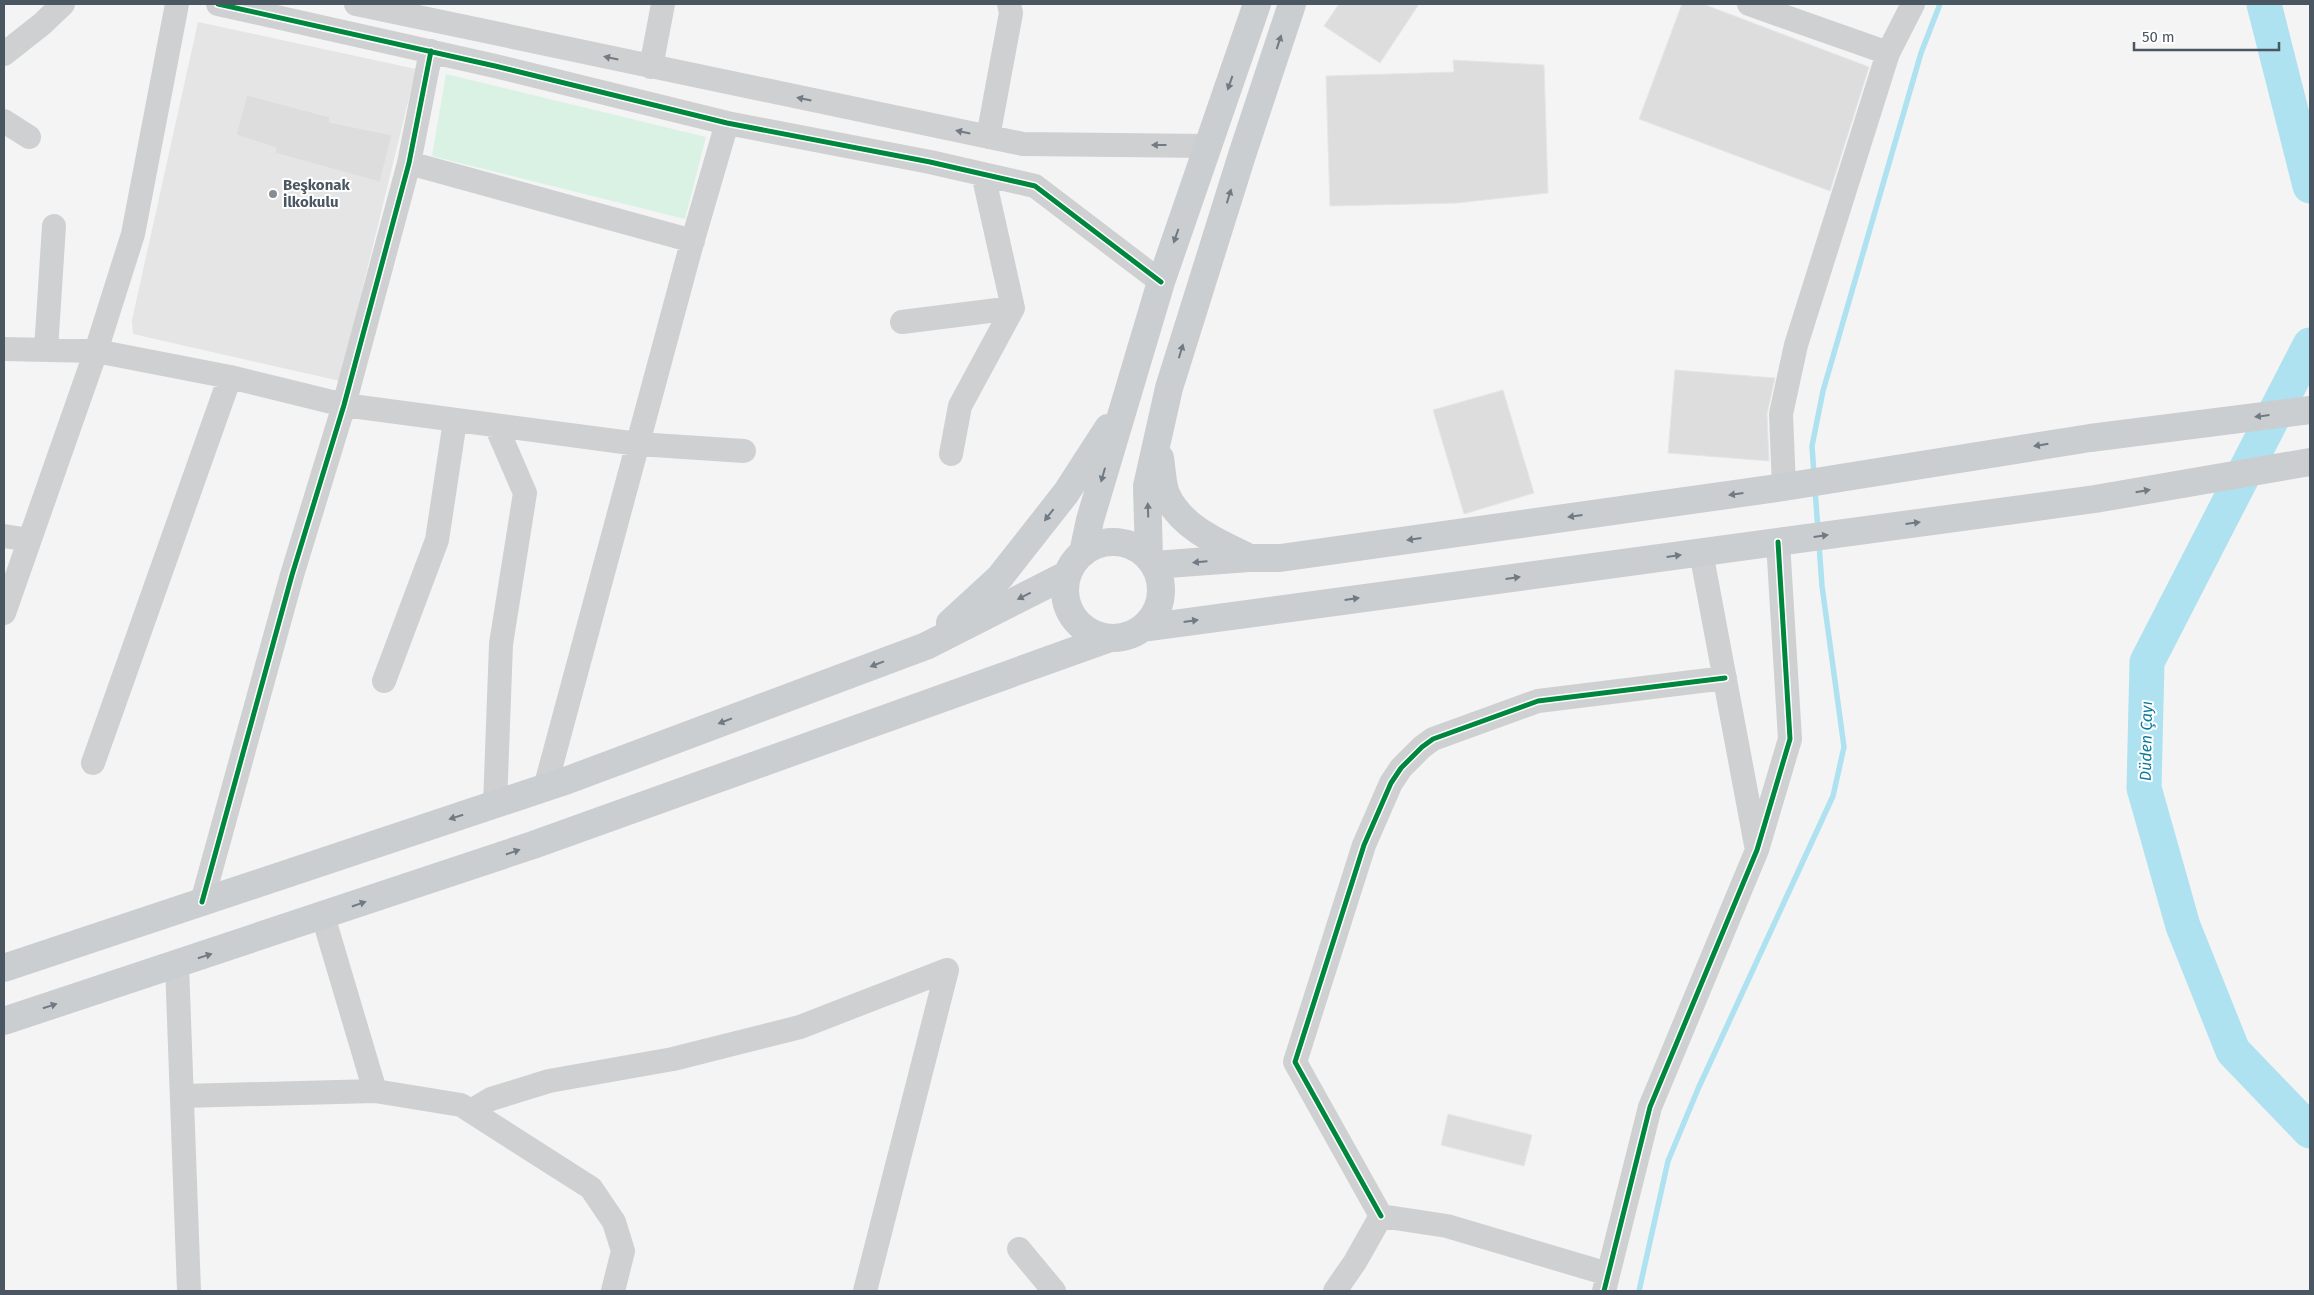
<svg xmlns="http://www.w3.org/2000/svg" width="2314" height="1295" font-family="'Fira Sans',sans-serif">
  <rect width="100%" height="100%" fill="#f4f4f4"/>
  <path fill="#e6e5e6" d="M198 22 416 69 340 381 133 334 132 320Z"/>
  <path fill="#d9f2e3" d="M446 74 706 137 685 219 432 156Z"/>
  <g fill="none" stroke-linecap="round" stroke-linejoin="round">
    <path stroke="#aee2f0" stroke-width="5.5" d="M1814 475 1812 446 1823 391 1921 53 1940 4
      M1815 490 1818 530
      M1639 1291 1668 1161 1698 1089 1833 796 1844 747 1822 586 1819 544"/>
    <path stroke="#aee2f0" stroke-width="35" d="M2264 4 2310 186
      M2310 345 2147 662 2144 788 2183 926 2233 1051 2310 1131"/>
  </g>
  <path fill="#ddddde" stroke="#e5e6e7" d="M1339 4H1419L1380 63 1324 26Z
    M1682 4H1703L1869 67 1830 191 1639 119Z
    M1453 60 1544 65 1548 193 1457 203 1330 206 1326 76 1454 72Z
    M247 95 330 117 329 122 392 135 380 182 275 153 276 148 236 135Z
    M1675 370 1775 378 1767 414 1769 461 1668 453Z
    M1503 390 1534 493 1464 514 1433 410Z
    M1448 1114 1532 1135 1524 1166 1441 1145Z"/>
  <g fill="none" stroke-linecap="round" stroke-linejoin="round">
    <path stroke="#ced0d2" stroke-width="24" d="M218 4 495 66 727 123 930 162 1035 186 1161 282
      M356 4 1023 144 1208 146
      M1749 4 1888 53
      M4 54 42 24 63 4
      M651 67 663 4
      M4 121 29 137
      M988 137 1011 13 1009 4
      M409 163 693 241
      M902 322 1013 308
      M4 349 96 351 230 377 344 405 638 444 744 451
      M46 350 54 226
      M951 454 960 406 1013 308 983 174
      M1784 487 1781 414 1796 345 1888 53 1913 4
      M4 536 29 540
      M1701 552 1756 845
      M4 613 96 351 133 234 177 4
      M384 681 437 540 455 421
      M93 763 230 377
      M545 788 690 250 727 123
      M495 805 501 644 525 493 496 426
      M202 902 292 575 344 405 409 163 431 51
      M323 916 375 1091
      M177 965 189 1291
      M182 1096 375 1091 461 1105 591 1188 614 1222 623 1251 613 1291
      M471 1111 491 1099 549 1081 673 1059 800 1027 947 970
      M1381 1216 1295 1062 1364 845 1391 783 1401 768 1422 747 1433 739 1538 701 1725 678
      M1019 1249 1054 1291
      M865 1291 947 970
      M1335 1291 1355 1262 1381 1216 1447 1226 1608 1274
      M1604 1291 1650 1107 1757 850 1790 739 1778 542"/>
    <path stroke="#caced1" stroke-width="28" d="M1160 458C1162 469 1162 486 1167 496 1182 528 1219 543 1248 557
      M1065 590a48 48 0 1 1 96 0a48 48 0 1 1-96 0Z
      M1083 553 1090 520 1161 282 1257 4
      M1149 558 1147 486 1169 388 1242 155 1292 4
      M1154 565 1249 558H1280L1784 487 2090 438 2310 410
      M950 623 1000 577 1066 493 1108 428
      M1143 628 2095 499 2310 462
      M4 968 568 780 926 646 1068 574
      M4 1021 533 845 1110 638"/>
    <g stroke="#fff" stroke-width="8">
      <path id="cycleway" d="M218 4 495 66 727 123 930 162 1035 186 1161 282
        M202 902 292 575 344 405 409 163 431 51
        M1381 1216 1295 1062 1364 845 1391 783 1401 768 1422 747 1433 739 1538 701 1725 678
        M1604 1291 1650 1107 1757 850 1790 739 1778 542"/>
    </g>
    <use href="#cycleway" stroke="#00873e" stroke-width="5"/>
  </g>
  <defs><path id="oneway-solid" d="M-6-.8H1V-3.2L6.5 0L1 3.2V.8H-6Z" transform="scale(1.25)"/></defs>
  <g fill="#707a83">
    <use href="#oneway-solid" transform="translate(1279 42) rotate(-72)"/>
    <use href="#oneway-solid" transform="translate(1230 83) rotate(109)"/>
    <use href="#oneway-solid" transform="translate(1229 196) rotate(-73)"/>
    <use href="#oneway-solid" transform="translate(1176 236) rotate(109)"/>
    <use href="#oneway-solid" transform="translate(1181 351) rotate(-73)"/>
    <use href="#oneway-solid" transform="translate(2262 416) rotate(173)"/>
    <use href="#oneway-solid" transform="translate(2041 445) rotate(171)"/>
    <use href="#oneway-solid" transform="translate(1103 475) rotate(106)"/>
    <use href="#oneway-solid" transform="translate(2143 491) rotate(-10)"/>
    <use href="#oneway-solid" transform="translate(1736 494) rotate(172)"/>
    <use href="#oneway-solid" transform="translate(1148 510) rotate(-92)"/>
    <use href="#oneway-solid" transform="translate(1049 515) rotate(128)"/>
    <use href="#oneway-solid" transform="translate(1575 516) rotate(172)"/>
    <use href="#oneway-solid" transform="translate(1913 523) rotate(-7)"/>
    <use href="#oneway-solid" transform="translate(1821 536) rotate(-8)"/>
    <use href="#oneway-solid" transform="translate(1414 539) rotate(172)"/>
    <use href="#oneway-solid" transform="translate(1674 556) rotate(-8)"/>
    <use href="#oneway-solid" transform="translate(1200 562) rotate(175)"/>
    <use href="#oneway-solid" transform="translate(1513 578) rotate(-8)"/>
    <use href="#oneway-solid" transform="translate(1024 596) rotate(153)"/>
    <use href="#oneway-solid" transform="translate(1352 599) rotate(-8)"/>
    <use href="#oneway-solid" transform="translate(1191 621) rotate(-8)"/>
    <use href="#oneway-solid" transform="translate(877 664) rotate(159)"/>
    <use href="#oneway-solid" transform="translate(725 721) rotate(159)"/>
    <use href="#oneway-solid" transform="translate(456 817) rotate(162)"/>
    <use href="#oneway-solid" transform="translate(513 852) rotate(-19)"/>
    <use href="#oneway-solid" transform="translate(359 904) rotate(-19)"/>
    <use href="#oneway-solid" transform="translate(205 956) rotate(-18)"/>
    <use href="#oneway-solid" transform="translate(50 1006) rotate(-18)"/>
  </g>
  <g fill="#727b83">
    <use href="#oneway-solid" transform="translate(611 58) rotate(-168)"/>
    <use href="#oneway-solid" transform="translate(804 99) rotate(-168)"/>
    <use href="#oneway-solid" transform="translate(963 132) rotate(-168)"/>
    <use href="#oneway-solid" transform="translate(1159 145) rotate(-180)"/>
  </g>
  <circle fill="#868d94" stroke="#fff" stroke-width="2" cx="273" cy="194" r="5"/>
  <g text-anchor="middle" dominant-baseline="central" stroke-width="4" stroke-linejoin="round" paint-order="stroke">
    <g font-size="15" font-weight="bold" fill="#4a5661" stroke="#fff" text-anchor="start">
      <text x="283" y="185">Beşkonak<tspan x="283" dy="17">İlkokulu</tspan></text>
    </g>
    <g font-size="16" font-style="italic" fill="#0c7c9b" stroke="#fff">
      <text transform="translate(2146 741) rotate(-89)">Düden Çayı</text>
    </g>
  </g>
  <rect width="2314" height="1295" fill="none" stroke="#4a5661" stroke-width="10"/>
  <path d="M2134 42v8h145v-8" fill="none" stroke="#4a5661" stroke-width="2.5"/>
  <text x="2142" y="42" font-size="15" fill="#4a5661" stroke="#ffffff" stroke-width="4" paint-order="stroke">50 m</text>
</svg>
